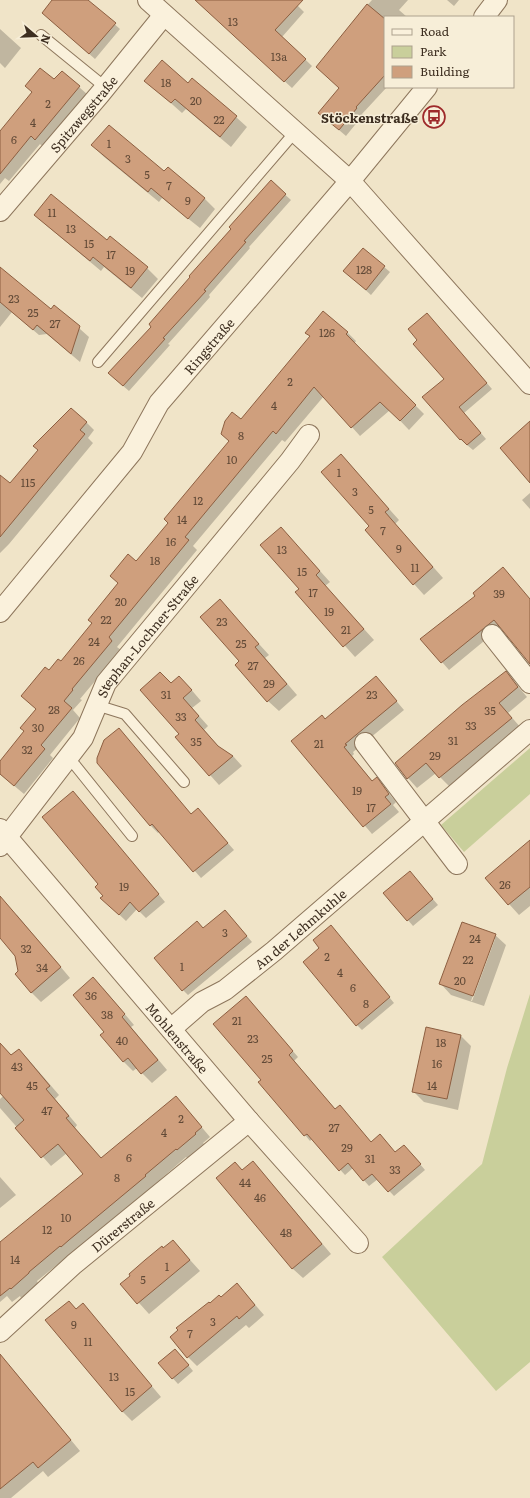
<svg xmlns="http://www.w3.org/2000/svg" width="530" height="1498" font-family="Literata,serif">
  <rect width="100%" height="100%" fill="#f0e4c8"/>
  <path fill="#c9cf9b" d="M530 748V794L464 852 441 825Z
    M530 994V1362L496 1391 382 1257 482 1164 507 1068Z"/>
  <path fill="#0003" fill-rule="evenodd" d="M53 0H87L120 29 95 59 48 18Z
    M195 0H292L304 12 282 37 312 66 292 88Z
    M372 0H408L399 10 407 17H385V87H387L362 114 363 115 346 136 326 119 340 88 354 20Z
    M447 0H459L454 6Z
    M0 29 21 48 5 68 0 63Z
    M55 81 79 87 88 95 44 148 40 144 9 181 5 178 0 184V133Z
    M146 81 188 84 236 117 247 127 231 147 186 109 182 113Z
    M93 145 165 172 168 168 205 199 215 209 200 228 162 198 159 202 103 156Z
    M271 182 291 200 249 247 250 248 209 295 210 297 168 344 170 345 129 391 114 378 152 327Z
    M35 215 107 242 111 238 147 268 158 279 142 298 104 267 101 271 46 225Z
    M363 249 390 272 371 295 350 276Z
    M0 268 51 310 54 306 89 337 80 362 47 334 39 335 12 312 0 327Z
    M432 320 492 389 464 413 486 439 473 450 461 440 424 397 445 379 419 340Z
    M347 332 356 341 354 344 424 414 409 430 390 410 360 436 324 396 285 442 282 440 193 546 197 550 117 647 121 650 80 699 82 700 73 710 80 718 50 755 53 758 24 794 0 774V762L25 732 37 710 22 696 61 662 93 624 89 620 169 523 230 442 241 420Z
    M86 422 94 430 88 438 93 443 9 544 0 553V480L10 485Z
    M341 455 399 520 395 524 443 578 424 595 414 584 370 526Z
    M530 493V509L522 500Z
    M291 539 330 582 325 586 374 640 355 657 297 592 301 589Z
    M530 600V662L501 627 449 670 422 639Z
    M220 601 269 655 265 658 297 695 279 711 268 701 241 662Z
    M506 672 527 697 508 713 521 728 450 787 436 773 417 788 408 778Z
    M376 677 404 710 353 752 354 754 352 756 373 782 377 779 396 802 393 805 399 812 372 834 293 741 325 720Z
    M171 684 189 687 201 701 192 708 208 726 204 730 220 748 233 756 242 766 219 785 210 775 180 734Z
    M119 729 191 815 198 809 234 850 201 878 160 831 158 833 151 826 98 763Z
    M80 800 165 902 146 918 137 909 126 921 109 905 104 897Z
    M530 842V906L519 915 509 904Z
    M415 878 438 905 413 926 385 893Z
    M0 911 17 915 70 978 41 1002 31 992 19 971 16 956 0 937Z
    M225 911 252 942 188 995 183 990 204 929Z
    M336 932 394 1003 362 1030 357 1025Z
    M495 935 506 945 484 1006 451 995 441 984ZM493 939H495L472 1001H471Z
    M103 988 134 1025 131 1027 167 1070 152 1083 137 1068 133 1071 123 1061 106 1032Z
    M251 1003 298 1057 294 1061 336 1110 371 1143 396 1153 409 1151 425 1170 394 1196 378 1179 369 1186 353 1168 345 1175 312 1139 310 1141 305 1135 262 1080Z
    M461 1036 471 1046 458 1110 424 1102 413 1091Z
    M0 1043 12 1056 19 1050 28 1059 59 1095 55 1099 77 1125 75 1128 102 1159 176 1097 210 1137 203 1143 204 1144 187 1158 186 1157 154 1185 155 1186 37 1281 38 1283 21 1298 20 1296 12 1302 7 1296 0 1302V1244L84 1174 67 1153 51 1166 0 1108V1099L10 1090 0 1079Z
    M253 1162 262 1172 331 1254 303 1278 293 1269 217 1178 243 1171Z
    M0 1177 16 1195 0 1208Z
    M173 1241 200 1271 149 1314 122 1284Z
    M237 1284 264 1315 249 1328 246 1325 197 1366 188 1357 210 1304 221 1298Z
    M76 1310 92 1315 161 1397 132 1421 122 1411Z
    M180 1355 193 1371 178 1384 159 1363Z
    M6 1363 16 1373 80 1451 48 1477 43 1471 11 1498H0V1369Z"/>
  <path fill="#cf9f7d" stroke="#8d5f41" d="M52 0H88L116 23 89 54 42 13Z
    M195 0H303L275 30 306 59 284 82Z
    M367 4 385 19V75L356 107 357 108 339 130 318 113 339 88 316 67Z
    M162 60 188 83 192 78 237 116 220 137 175 99 171 103 144 81Z
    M40 68 54 79 62 71 80 86 35 140 31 136 0 174V131L32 92 25 86Z
    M109 125 164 171 168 167 205 198 188 219 151 188 148 192 91 145Z
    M271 180 286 194 244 241 246 242 204 290 206 291 163 338 165 339 123 386 108 373 151 327 149 324 190 277 189 276 231 229 229 227Z
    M51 194 107 240 110 236 148 267 131 288 93 257 90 261 34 215Z
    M363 248 385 266 366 290 343 271Z
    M0 267 51 309 54 305 80 326 71 354 37 325 33 330 0 302Z
    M323 311 348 332 346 334 416 405 400 421 380 402 351 428 314 387 276 434 273 431 185 537 189 540 109 637 112 641 72 689 73 690 64 701 72 708 41 745 45 749 14 786 0 774V761L24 731 20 728 36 709 21 696 45 667 49 670 58 659 61 661 92 623 88 620 118 583 110 576 128 554 136 561 137 560 168 523 164 519 229 441 221 434 225 421 232 412 241 419 310 336 305 333Z
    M427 313 487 383 459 407 481 433 467 445 461 439 460 440 422 397 444 379 413 344 417 340 408 329Z
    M71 408 87 422 80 430 85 434 0 537V475L10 483 38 450 33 446Z
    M530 421V483L500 448Z
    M341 454 389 509 385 512 433 567 413 585 365 530 369 526 321 472Z
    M281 527 320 571 316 575 364 629 343 647 295 592 299 589 260 545Z
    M503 567 530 599V664L494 620 441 663 420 639 475 596 473 593Z
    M220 599 259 644 255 647 287 684 267 702 235 665 239 661 200 617Z
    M506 671 518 687 499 703 512 718 439 778 426 763 407 779 395 763 462 705Z
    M160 672 171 683 179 676 192 690 183 698 199 716 195 720 218 746 233 756 209 776 175 737 179 734 140 690Z
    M376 676 397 701 345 744 347 745 344 747 372 781 377 777 389 794 385 797 391 804 363 827 291 741 322 715 325 719Z
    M119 728 191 814 198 808 228 843 193 872 152 824 150 826 97 763V758L104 740Z
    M73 791 159 894 139 912 130 902 119 915 100 898 103 896 95 887 98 884 42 817Z
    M530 840V887L508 905 485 878Z
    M410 871 433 899 407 921 383 893Z
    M0 896 61 967 31 993 15 974 18 971 15 956 0 938Z
    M225 910 247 936 182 991 154 958 197 921 203 928Z
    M462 922 496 934 473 996 439 984Z
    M331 925 390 997 356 1026 303 962 319 948 313 940Z
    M93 977 125 1014 122 1017 158 1060 141 1074 128 1058 123 1062 100 1035 104 1032 73 995Z
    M246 996 293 1051 289 1055 335 1109 340 1105 371 1142 380 1134 395 1152 404 1145 421 1164 388 1192 372 1174 363 1181 348 1163 339 1171 307 1134 304 1136 258 1082 261 1080 213 1024Z
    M426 1027 461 1035 447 1099 412 1092Z
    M0 1043 11 1055 19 1049 50 1086 46 1089 69 1116 66 1118 101 1158 176 1096 202 1127 195 1133 196 1134 177 1150 176 1149 145 1175 146 1176 69 1240 61 1247 60 1246 29 1272V1273L11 1289 10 1288 0 1296V1242L83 1174 58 1144 41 1158 15 1128 24 1120 0 1093Z
    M253 1161 322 1244 292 1269 216 1178 235 1162 242 1170Z
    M173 1240 190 1260 137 1304 120 1284 130 1276 129 1274 145 1260 162 1246 163 1248Z
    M237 1283 255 1305 239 1319 237 1316 187 1358 170 1337 178 1330 176 1328 209 1302 210 1303 219 1295 221 1297Z
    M69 1301 76 1309 83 1303 152 1386 122 1412 45 1320Z
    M175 1349 189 1365 172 1379 158 1363Z
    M0 1354 71 1440 38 1468 33 1462 0 1489Z"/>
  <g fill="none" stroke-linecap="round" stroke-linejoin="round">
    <g stroke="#8d765c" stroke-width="12">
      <path id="lane" d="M41 35 105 87
        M98 362 295 132
        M96 705 125 714 184 782
        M66 760 75 765 132 836"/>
    </g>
    <g stroke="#8d765c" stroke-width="22">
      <g id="street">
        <path d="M148 0 350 181 530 384"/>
        <path d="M484 17 497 0"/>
        <path id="s1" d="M0 211 100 94 164 15"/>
        <path id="s2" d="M0 612 132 452 159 403 350 181 427 87"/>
        <path d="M492 635 530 683"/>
        <path d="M365 743 457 864"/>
        <path id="s3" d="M0 829 249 1121 358 1243"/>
        <path id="s4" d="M0 846 83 738 106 683 290 461 309 435"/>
        <path id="s5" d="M171 1029 202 1002 225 990 274 951 530 730"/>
        <path id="s6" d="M0 1332 74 1264 249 1121"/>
      </g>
    </g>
    <use href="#lane" stroke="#faf1dc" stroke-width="10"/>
    <use href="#street" stroke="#faf1dc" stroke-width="20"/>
  </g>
  <defs>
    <g id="bus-ring" transform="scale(1.15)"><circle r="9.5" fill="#f7eed8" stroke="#9e2a2b" stroke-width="1.5"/><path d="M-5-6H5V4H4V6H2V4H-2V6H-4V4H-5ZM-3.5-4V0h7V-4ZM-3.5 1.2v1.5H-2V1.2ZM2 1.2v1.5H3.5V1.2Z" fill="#9e2a2b"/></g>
  </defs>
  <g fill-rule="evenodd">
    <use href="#bus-ring" x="434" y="117"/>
  </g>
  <g text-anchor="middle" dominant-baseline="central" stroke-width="3" stroke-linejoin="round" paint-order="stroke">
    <g font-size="11" fill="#624a37">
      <text x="233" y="21">13</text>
      <text x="279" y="56">13a</text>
      <text x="166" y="82">18</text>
      <text x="196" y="100">20</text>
      <text x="48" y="103">2</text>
      <text x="219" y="119">22</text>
      <text x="33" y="122">4</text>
      <text x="14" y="139">6</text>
      <text x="109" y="143">1</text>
      <text x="128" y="158">3</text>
      <text x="147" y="174">5</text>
      <text x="169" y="185">7</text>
      <text x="188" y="200">9</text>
      <text x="52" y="212">11</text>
      <text x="71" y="228">13</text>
      <text x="89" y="243">15</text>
      <text x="111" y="254">17</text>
      <text x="364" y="269">128</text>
      <text x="130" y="270">19</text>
      <text x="14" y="298">23</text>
      <text x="33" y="312">25</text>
      <text x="55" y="323">27</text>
      <text x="327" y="332">126</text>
      <text x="290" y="381">2</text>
      <text x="274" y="405">4</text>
      <text x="241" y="435">8</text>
      <text x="232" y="459">10</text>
      <text x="339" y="472">1</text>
      <text x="28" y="482">115</text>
      <text x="355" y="491">3</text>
      <text x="198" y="500">12</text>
      <text x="371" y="509">5</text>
      <text x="182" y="519">14</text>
      <text x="383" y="530">7</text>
      <text x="171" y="541">16</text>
      <text x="399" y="548">9</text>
      <text x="282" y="549">13</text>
      <text x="155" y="560">18</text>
      <text x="415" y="567">11</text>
      <text x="302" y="571">15</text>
      <text x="313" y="592">17</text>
      <text x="499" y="593">39</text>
      <text x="121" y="601">20</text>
      <text x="329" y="611">19</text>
      <text x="106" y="619">22</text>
      <text x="222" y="621">23</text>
      <text x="346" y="629">21</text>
      <text x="94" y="641">24</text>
      <text x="241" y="643">25</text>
      <text x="79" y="660">26</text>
      <text x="253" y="665">27</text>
      <text x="269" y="683">29</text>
      <text x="166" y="694">31</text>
      <text x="372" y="694">23</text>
      <text x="54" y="709">28</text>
      <text x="490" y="710">35</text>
      <text x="181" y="716">33</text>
      <text x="471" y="725">33</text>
      <text x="38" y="727">30</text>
      <text x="453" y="740">31</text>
      <text x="196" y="741">35</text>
      <text x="319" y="743">21</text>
      <text x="27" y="749">32</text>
      <text x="435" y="755">29</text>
      <text x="357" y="790">19</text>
      <text x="371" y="807">17</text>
      <text x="505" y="884">26</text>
      <text x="124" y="886">19</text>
      <text x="225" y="932">3</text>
      <text x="475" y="938">24</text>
      <text x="26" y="948">32</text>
      <text x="327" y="956">2</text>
      <text x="468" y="959">22</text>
      <text x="182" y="966">1</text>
      <text x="42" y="967">34</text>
      <text x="340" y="972">4</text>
      <text x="460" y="980">20</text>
      <text x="353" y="987">6</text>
      <text x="91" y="995">36</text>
      <text x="366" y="1003">8</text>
      <text x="107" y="1014">38</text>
      <text x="237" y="1020">21</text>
      <text x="253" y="1038">23</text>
      <text x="122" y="1040">40</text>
      <text x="441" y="1042">18</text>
      <text x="267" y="1058">25</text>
      <text x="437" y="1063">16</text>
      <text x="17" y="1066">43</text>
      <text x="32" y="1085">45</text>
      <text x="432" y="1085">14</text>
      <text x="47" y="1110">47</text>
      <text x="181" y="1118">2</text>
      <text x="334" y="1127">27</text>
      <text x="164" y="1132">4</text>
      <text x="347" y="1147">29</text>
      <text x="129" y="1157">6</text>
      <text x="370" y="1158">31</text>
      <text x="395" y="1169">33</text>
      <text x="117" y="1177">8</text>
      <text x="245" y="1182">44</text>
      <text x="260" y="1197">46</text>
      <text x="66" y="1217">10</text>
      <text x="47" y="1229">12</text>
      <text x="286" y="1232">48</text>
      <text x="15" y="1259">14</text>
      <text x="167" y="1266">1</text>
      <text x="143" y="1279">5</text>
      <text x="213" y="1321">3</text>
      <text x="74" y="1324">9</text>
      <text x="190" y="1333">7</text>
      <text x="88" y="1341">11</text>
      <text x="114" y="1376">13</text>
      <text x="130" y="1391">15</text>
    </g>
    <g font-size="13" fill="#3d2e20" stroke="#f7eed8">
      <text stroke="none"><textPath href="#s1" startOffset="128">Spitzwegstraße</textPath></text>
      <text stroke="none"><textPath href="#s2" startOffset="339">Ringstraße</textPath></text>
      <text stroke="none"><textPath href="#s4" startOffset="258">Stephan-Lochner-Straße</textPath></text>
      <text stroke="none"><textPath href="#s5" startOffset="164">An der Lehmkuhle</textPath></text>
      <text stroke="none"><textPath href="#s3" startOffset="274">Mohlenstraße</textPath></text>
      <text stroke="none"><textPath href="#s6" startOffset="163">Dürerstraße</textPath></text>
    </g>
    <g font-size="13" font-weight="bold" fill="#3d2e20" stroke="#f7eed8" text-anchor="end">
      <text x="418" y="117">Stöckenstraße</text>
    </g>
  </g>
  <rect x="384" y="16" width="130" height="72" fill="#f7eed8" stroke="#ada18e"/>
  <rect x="392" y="29" width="20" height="6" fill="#faf1dc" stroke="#ada18e"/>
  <text x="420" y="36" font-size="12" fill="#3d2e20">Road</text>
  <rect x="392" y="46" width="20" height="12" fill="#c9cf9b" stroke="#ada18e"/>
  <text x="420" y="56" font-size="12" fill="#3d2e20">Park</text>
  <rect x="392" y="66" width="20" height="12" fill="#cf9f7d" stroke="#ada18e"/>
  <text x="420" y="76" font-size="12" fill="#3d2e20">Building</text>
  <g transform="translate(36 36) rotate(109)" stroke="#f7eed8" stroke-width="3" paint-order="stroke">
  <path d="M0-3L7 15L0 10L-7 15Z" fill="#3d2e20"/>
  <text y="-6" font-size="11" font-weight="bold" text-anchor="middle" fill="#3d2e20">N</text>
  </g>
</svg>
